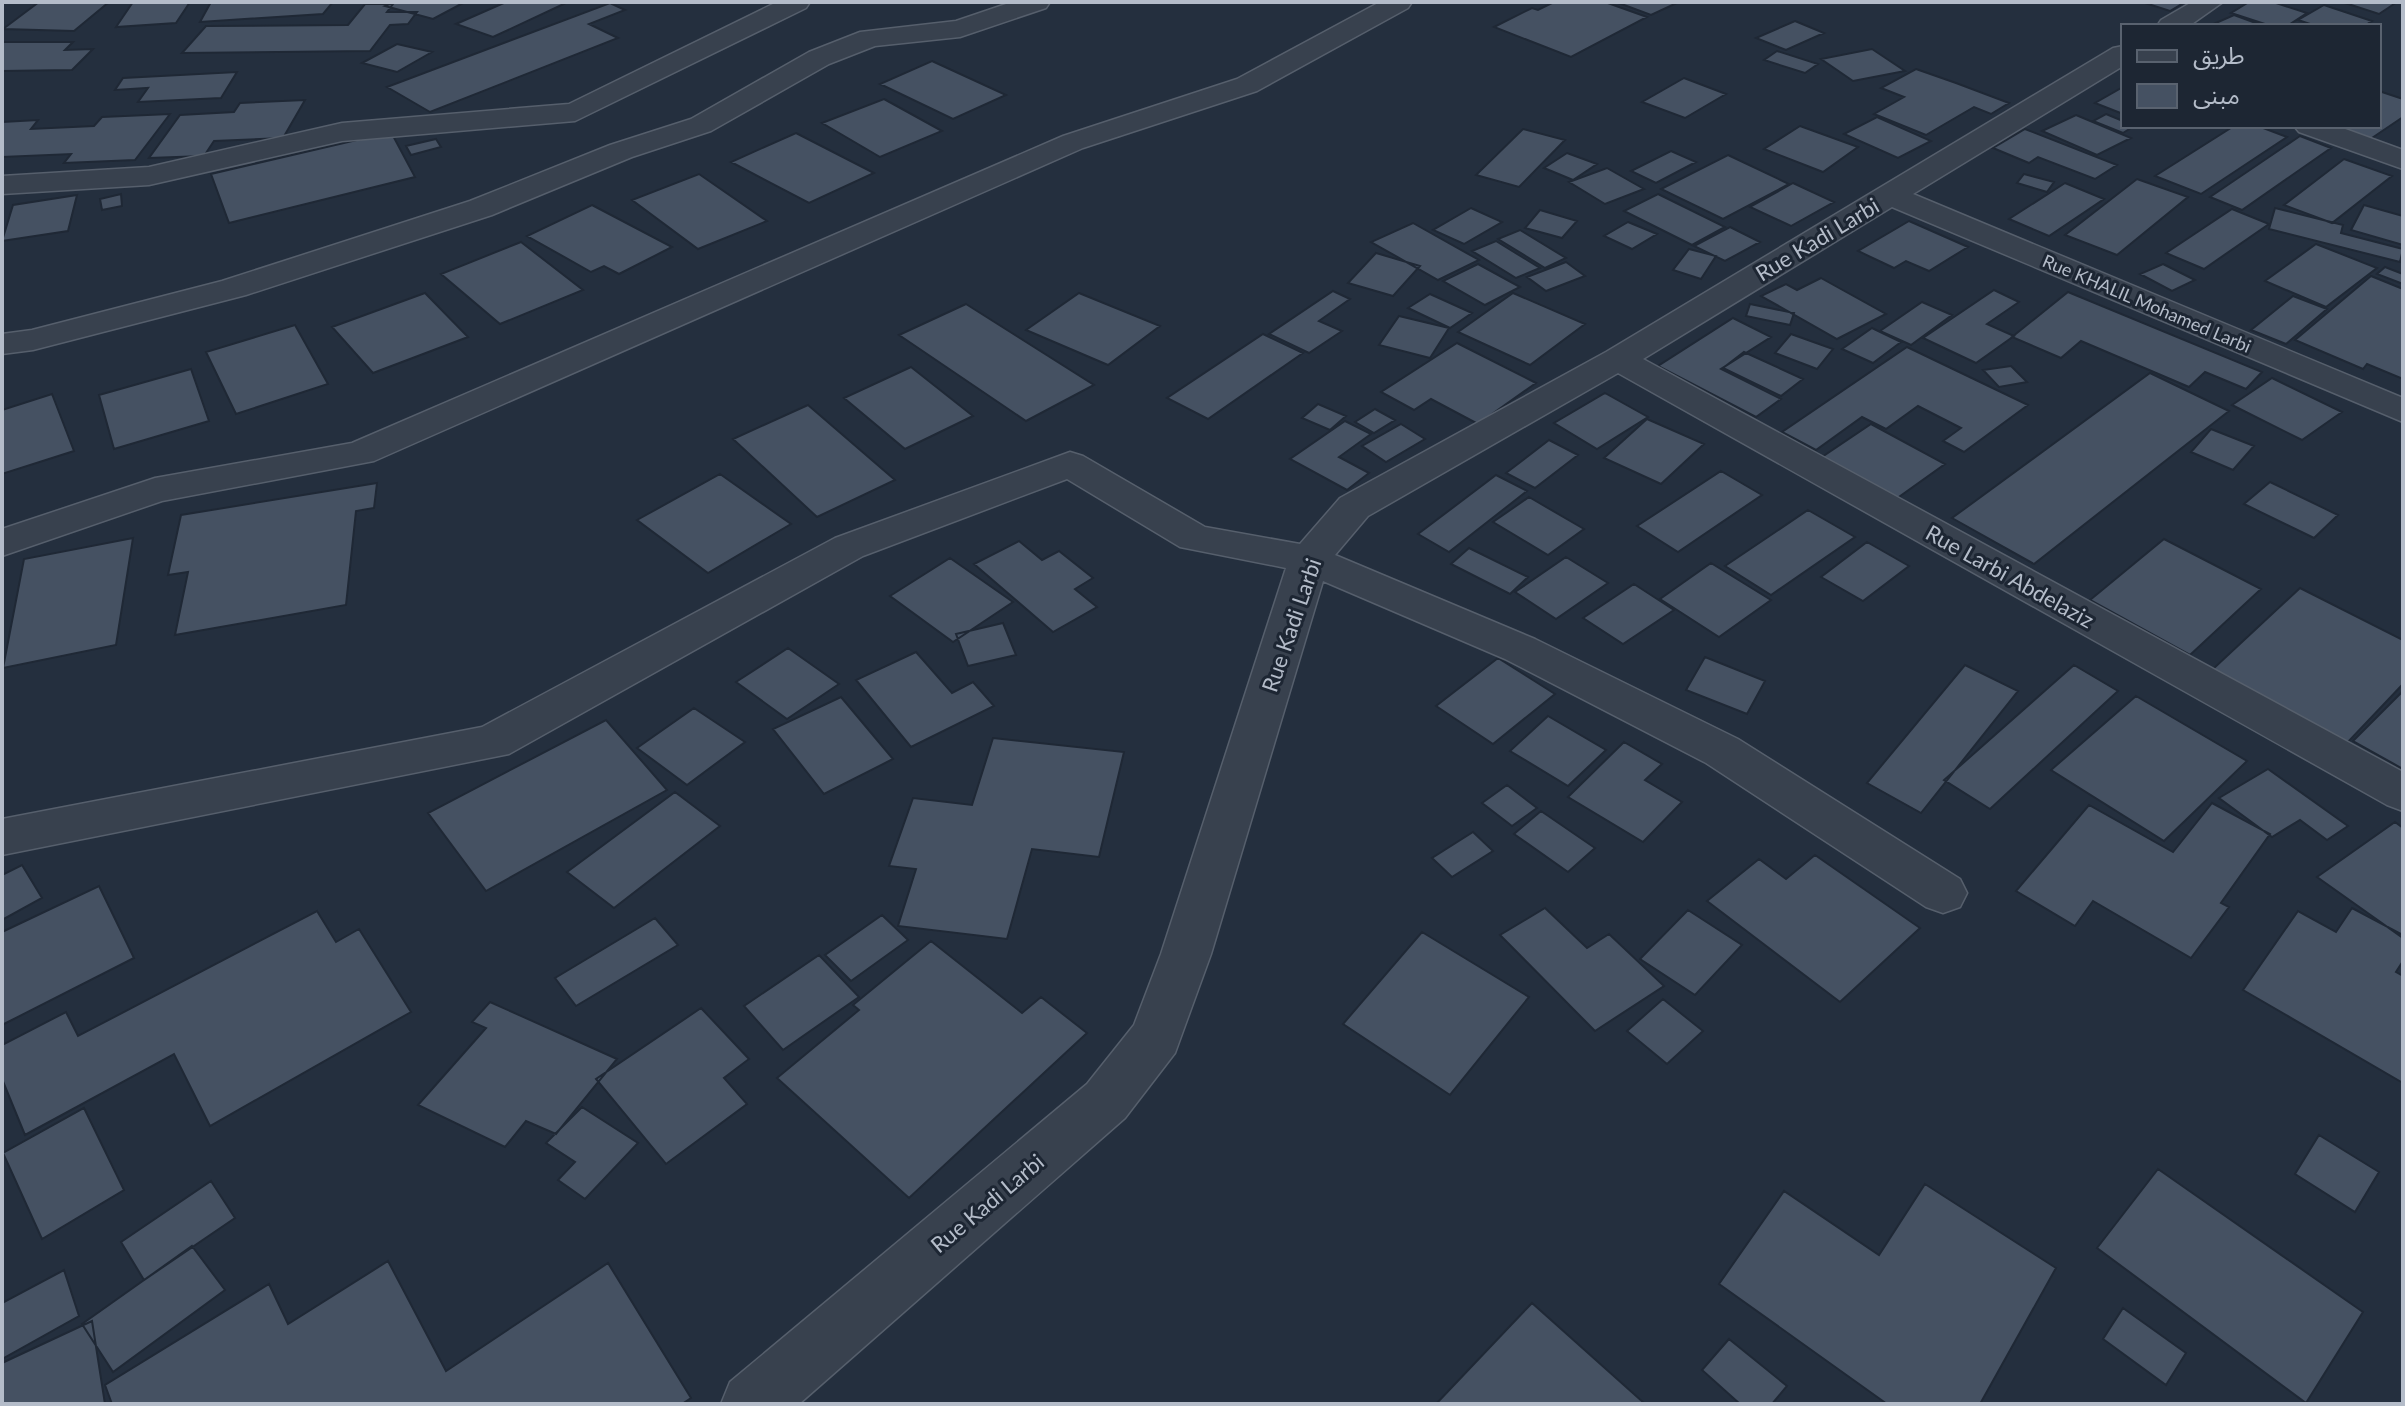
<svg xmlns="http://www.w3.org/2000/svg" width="2405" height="1406" font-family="Lato,'Noto Sans Arabic',sans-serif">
  <rect width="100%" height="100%" fill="#242f3e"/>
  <path fill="#455162" stroke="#1f2835" stroke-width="2" d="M39 2H109L74 31 3 29Z
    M133 2H190L176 23 116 27Z
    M211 2H333L323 14 200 22Z
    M394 2H465L433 19 385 6Z
    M506 2H568L493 37 456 24Z
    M1554 2H1605L1647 17 1571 57 1494 27 1532 8 1538 10Z
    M1616 2H1679L1651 15Z
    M2142 2H2185L2170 11Z
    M2249 2H2273L2307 13 2287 26H2271L2231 13Z
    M2342 2H2397L2379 14Z
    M610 3 625 10 589 24 618 38 430 112 387 87Z
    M365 4H393L387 12H417L408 24 390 25 370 51 182 53 206 26 348 25Z
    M2324 5 2372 21 2364 26H2316L2298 20Z
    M2234 15 2264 26H2209Z
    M1795 21 1824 33 1786 50 1756 38Z
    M2 42H73L65 50 93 49 72 70 2 71Z
    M397 44 432 52 397 72 362 63Z
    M1872 49 1905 71 1853 81 1821 59Z
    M1777 51 1818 64 1805 73 1764 60Z
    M932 61 1006 95 953 119 880 84Z
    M1916 69 1956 83 2009 103 1991 114 1974 107 1926 135 1874 114 1904 97 1881 88Z
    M237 72 221 98 138 102 148 88 115 90 123 78Z
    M1684 78 1726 94 1685 118 1642 102Z
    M2123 87V114L2095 103Z
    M2379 91 2403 99V117L2366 142 2324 126H2379Z
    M884 99 942 131 880 157 822 123Z
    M305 100 283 138 214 141 204 156 149 158 180 115 234 112 240 103Z
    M170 114 135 160 64 163 71 154 2 157V122L38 120 31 129 94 126 102 117Z
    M2106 114 2123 121V126H2134L2123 133 2093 121Z
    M2076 115 2131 138 2097 155 2042 131Z
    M1877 117 1931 141 1898 158 1844 134Z
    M1800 126 1858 147 1823 172 1764 149Z
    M2234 126H2258L2287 137 2201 194 2155 176Z
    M1523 129 1565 140 1519 187 1476 175Z
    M2025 129 2117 165 2095 179 2038 157 2029 163 1993 148Z
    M391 132 415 177 229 223 211 174Z
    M796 133 874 173 809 203 731 162Z
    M2300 136 2331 148 2242 210 2210 197Z
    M436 139 441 147 411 155 406 146Z
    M1671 151 1696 162 1656 183 1631 171Z
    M1567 153 1597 164 1573 180 1544 168Z
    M1728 155 1789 184 1723 219 1661 189Z
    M2344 159 2392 176 2332 223 2284 205Z
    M1607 168 1644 189 1605 204 1569 182Z
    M699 174 767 221 698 249 632 200Z
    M2024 174 2054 182 2047 192 2017 183Z
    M2137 179 2188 197 2117 255 2065 235Z
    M1793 183 1834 202 1791 226 1750 207Z
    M2065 183 2104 199 2049 236 2009 219Z
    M121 194 122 206 102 210 100 199Z
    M1658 194 1725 227 1692 245 1624 211Z
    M77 195 68 231 2 241 13 205Z
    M592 205 672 247 619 274 604 266 591 272 527 236Z
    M2364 205 2403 216V245L2351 230Z
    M1471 208 1502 222 1464 244 1433 230Z
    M2275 208 2343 225 2341 233 2403 249 2400 262 2269 229Z
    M2232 209 2269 224 2204 269 2166 253Z
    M1540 210 1577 221 1562 238 1525 228Z
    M1909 221 1968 247 1929 271 1906 261 1894 268 1858 251Z
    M1628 222 1657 234 1632 249 1604 236Z
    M1413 223 1479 260 1438 280 1371 242Z
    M1730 227 1760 242 1725 261 1694 246Z
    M1520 230 1566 258 1545 268 1498 239Z
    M1496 241 1540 268 1516 278 1472 251Z
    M521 242 583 290 500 324 441 274Z
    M2316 244 2377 268 2326 307 2265 281Z
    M1689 249 1716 256 1701 279 1673 270Z
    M1376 253 1420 266 1393 296 1348 283Z
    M1566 262 1585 276 1546 291 1527 277Z
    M1478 264 1520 287 1485 305 1443 281Z
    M2163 264 2195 280 2172 291 2140 274Z
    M2385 267 2403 274V284L2377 274Z
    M2371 276 2403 289V379L2367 364 2363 369 2295 340Z
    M1821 278 1886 314 1837 339 1761 296 1786 284 1797 290Z
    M1994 290 2019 302 1987 324 2014 336 1976 363 1923 338Z
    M1333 291 1350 299 1319 321 1342 331 1309 353 1269 334Z
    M2068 292 2262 372 2246 389 2205 372 2189 387 2081 341 2061 358 2012 337Z
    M425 293 468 337 373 373 332 327Z
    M1079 293 1160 326 1108 365 1026 330Z
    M1513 293 1585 324 1530 365 1458 332Z
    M1430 294 1472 313 1450 328 1408 308Z
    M2293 296 2327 309 2286 344 2251 330Z
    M1922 302 1952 315 1911 345 1880 331Z
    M966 304 1094 385 1026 421 899 335Z
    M1750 304 1794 313 1790 325 1746 316Z
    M1399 316 1449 328 1430 358 1379 345Z
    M1733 318 1771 337 1721 369 1781 399 1756 417 1658 366Z
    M295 325 328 384 236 414 206 352Z
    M1872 328 1901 342 1873 363 1842 349Z
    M1263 334 1303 353 1208 419 1167 398Z
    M1791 334 1833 349 1817 369 1775 353Z
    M1457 343 1536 383 1478 424 1431 399 1414 410 1381 392Z
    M1907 347 2028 405 1964 452 1943 441 1961 428 1918 406 1886 429 1862 417 1816 450 1782 432Z
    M1744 352 1803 379 1781 396 1723 368Z
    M2011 366 2027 382 1999 387 1983 370Z
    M911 367 973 416 905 449 844 398Z
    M191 369 209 421 114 449 99 395Z
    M2150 373 2229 411 2034 564 1952 518Z
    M2272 378 2342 412 2302 440 2232 405Z
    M1605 393 1648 417 1597 449 1554 423Z
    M52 394 74 451 2 474V410Z
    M1318 404 1346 416 1330 430 1302 418Z
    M808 405 895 480 817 517 733 439Z
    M1375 409 1395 420 1374 433 1355 422Z
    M1647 419 1704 444 1661 484 1604 458Z
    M1345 421 1371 434 1339 457 1369 473 1347 490 1290 459Z
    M1401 424 1425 439 1386 462 1362 446Z
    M1871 424 1945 464 1896 499 1822 457Z
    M2211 429 2254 446 2233 470 2191 452Z
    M1549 440 1578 455 1535 488 1506 473Z
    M1721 471 1762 495 1678 552 1637 526Z
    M720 474 791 524 708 573 637 520Z
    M1496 475 1527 491 1449 552 1418 534Z
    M2270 482 2338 515 2314 538 2244 504Z
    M377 483 374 508 356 511 346 605 175 635 188 572 168 575 181 515Z
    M1529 497 1584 529 1548 555 1493 522Z
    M1808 510 1855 537 1771 595 1725 566Z
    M133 538 116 645 3 668 24 559Z
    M2164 539 2261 589 2190 655 2090 600Z
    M1019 541 1042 560 1059 551 1093 578 1075 589 1097 607 1053 632 974 564Z
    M1867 542 1909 566 1863 601 1821 577Z
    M1469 548 1528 577 1510 594 1451 564Z
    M1566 557 1608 583 1556 619 1515 592Z
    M950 558 1013 602 953 642 890 596Z
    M1711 563 1771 600 1719 637 1660 599Z
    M1634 584 1674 610 1623 644 1583 618Z
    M2300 588 2403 640V684L2347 743 2213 669Z
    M1003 623 1016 655 968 666 956 634Z
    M788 648 839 684 787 719 736 682Z
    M916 652 952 693 973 682 994 706 911 747 856 680Z
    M1705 657 1765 681 1747 714 1686 690Z
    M1498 658 1555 694 1493 744 1436 706Z
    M1965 665 2018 691 1921 813 1867 783Z
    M2074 665 2118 691 1990 809 1944 780Z
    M2403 691V769L2353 741Z
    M2136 696 2247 761 2164 841 2051 770Z
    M841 697 893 759 824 794 773 729Z
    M694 708 745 742 687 785 637 748Z
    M1548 716 1606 750 1568 786 1510 751Z
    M606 720 667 790 486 891 428 813Z
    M993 738 1124 752 1099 857 1032 849 1007 939 898 926 916 869 889 866 913 798 972 805Z
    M1624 742 1662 764 1645 780 1682 802 1643 842 1568 797Z
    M2268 769 2348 826 2327 840 2300 820 2272 837 2219 798Z
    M1507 785 1537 808 1512 826 1482 803Z
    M675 792 720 826 614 908 567 872Z
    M2212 803 2270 834 2221 903 2229 907 2191 958 2093 901 2075 926 2016 891 2089 805 2173 852Z
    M1541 811 1595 848 1568 872 1514 834Z
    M2395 822 2403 828V938L2317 877Z
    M1473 832 1493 851 1452 877 1432 858Z
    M1815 855 1920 928 1840 1002 1707 901 1759 859 1786 879Z
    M22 865 42 898 2 920V875Z
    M99 886 134 958 2 1025V932Z
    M1545 908 1587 948 1609 934 1664 986 1595 1031 1500 935Z
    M2352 908 2403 935V961L2396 972 2403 976V1083L2243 990 2298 911 2336 932Z
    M1688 910 1742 945 1695 995 1640 959Z
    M317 911 336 942 359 929 411 1012 210 1126 174 1054 25 1135 2 1079V1045L66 1012 78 1036Z
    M882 915 908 940 851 981 825 955Z
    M655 918 678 945 576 1006 555 978Z
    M1422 932 1529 997 1450 1095 1343 1024Z
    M931 941 1022 1013 1041 997 1087 1033 909 1198 777 1078 859 1010 853 1005Z
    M819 955 859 997 783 1050 744 1006Z
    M1663 999 1703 1031 1667 1064 1627 1031Z
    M490 1002 617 1059 556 1134 526 1121 505 1147 418 1105 486 1028 472 1022Z
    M701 1008 749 1059 724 1078 747 1104 666 1164 596 1079Z
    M582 1107 638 1143 585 1199 558 1180 575 1162 546 1143Z
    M84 1108 124 1190 42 1239 3 1153Z
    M2319 1135 2379 1172 2355 1212 2295 1174Z
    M2158 1169 2363 1312 2306 1403 2097 1248Z
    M211 1181 235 1218 144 1280 121 1242Z
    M1925 1184 2056 1268 1980 1404H1887L1719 1284 1784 1191 1879 1255Z
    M192 1246 225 1290 113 1372 82 1324Z
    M388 1261 446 1371 608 1263 691 1398 682 1404H112L105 1385 269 1284 288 1324Z
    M64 1270 79 1316 2 1359V1303Z
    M1532 1303 1644 1403 1643 1404H1436Z
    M2123 1308 2186 1353 2166 1385 2103 1339Z
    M92 1321 105 1404H2V1363Z
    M1729 1339 1787 1386 1772 1404H1740L1702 1370Z"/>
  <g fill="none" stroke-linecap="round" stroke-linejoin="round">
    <g stroke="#565f6c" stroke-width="3">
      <path id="minor" d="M777 2H810L806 8 575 121 342 141 149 185 2 194V176L149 167 342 123 569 104Z
        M1012 2H1050L1046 8 960 37 875 46 829 64 711 131 632 157 492 215 246 295 33 350 2 354V334L32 330 222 281 470 201 610 145 691 119 809 52 860 32 956 21Z
        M1380 2H1412L1408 8 1257 91 1083 148 374 461 162 501 2 556V529L155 478 352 443 1063 136 1237 79Z
        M2192 2H2223L2189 26H2157L2161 20Z
        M2123 46V66L1913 194 2403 398V422L1892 207 1643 359 2403 772V811L2387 805 1618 373 1368 516 1335 555 1535 639 1738 739 1960 879 1967 893 1960 907 1943 913 1926 907 1706 763 1505 659 1323 581 1211 954 1175 1053 1125 1118 799 1404H721L730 1382 1087 1084 1134 1025 1161 954 1286 568 1180 547 1067 479 863 556 509 754 2 855V819L482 727 835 538 1070 452 1083 456 1205 527 1300 544 1340 498 1606 352 2113 48Z
        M2294 126H2337L2403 150V169L2299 132Z"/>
    </g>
    <use href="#minor" fill="#38414e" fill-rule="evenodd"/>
  </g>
  <g text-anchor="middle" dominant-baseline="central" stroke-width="6" stroke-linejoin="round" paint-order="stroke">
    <g font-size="18" fill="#b4bcc9" stroke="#1d2633">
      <text transform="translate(2147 303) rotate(23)">Rue KHALIL Mohamed Larbi</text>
    </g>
    <g font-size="22" fill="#b4bcc9" stroke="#1d2633">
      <text transform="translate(1817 239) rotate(-31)">Rue Kadi Larbi</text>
      <text transform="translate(2010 576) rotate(29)">Rue Larbi Abdelaziz</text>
      <text transform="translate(1291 625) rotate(-71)">Rue Kadi Larbi</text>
      <text transform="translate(987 1203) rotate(-40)">Rue Kadi Larbi</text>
    </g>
  </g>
  <rect width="2405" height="1406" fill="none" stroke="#b4bcc9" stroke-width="8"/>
  <rect x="2121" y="24" width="260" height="104" fill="#1d2633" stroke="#59626f" stroke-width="2"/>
  <rect x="2137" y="50" width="40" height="12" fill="#38414e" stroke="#59626f" stroke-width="2"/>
  <text x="2193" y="64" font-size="24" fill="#b4bcc9">طريق</text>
  <rect x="2137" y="84" width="40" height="24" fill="#455162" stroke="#59626f" stroke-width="2"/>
  <text x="2193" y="104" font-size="24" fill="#b4bcc9">مبنى</text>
</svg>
